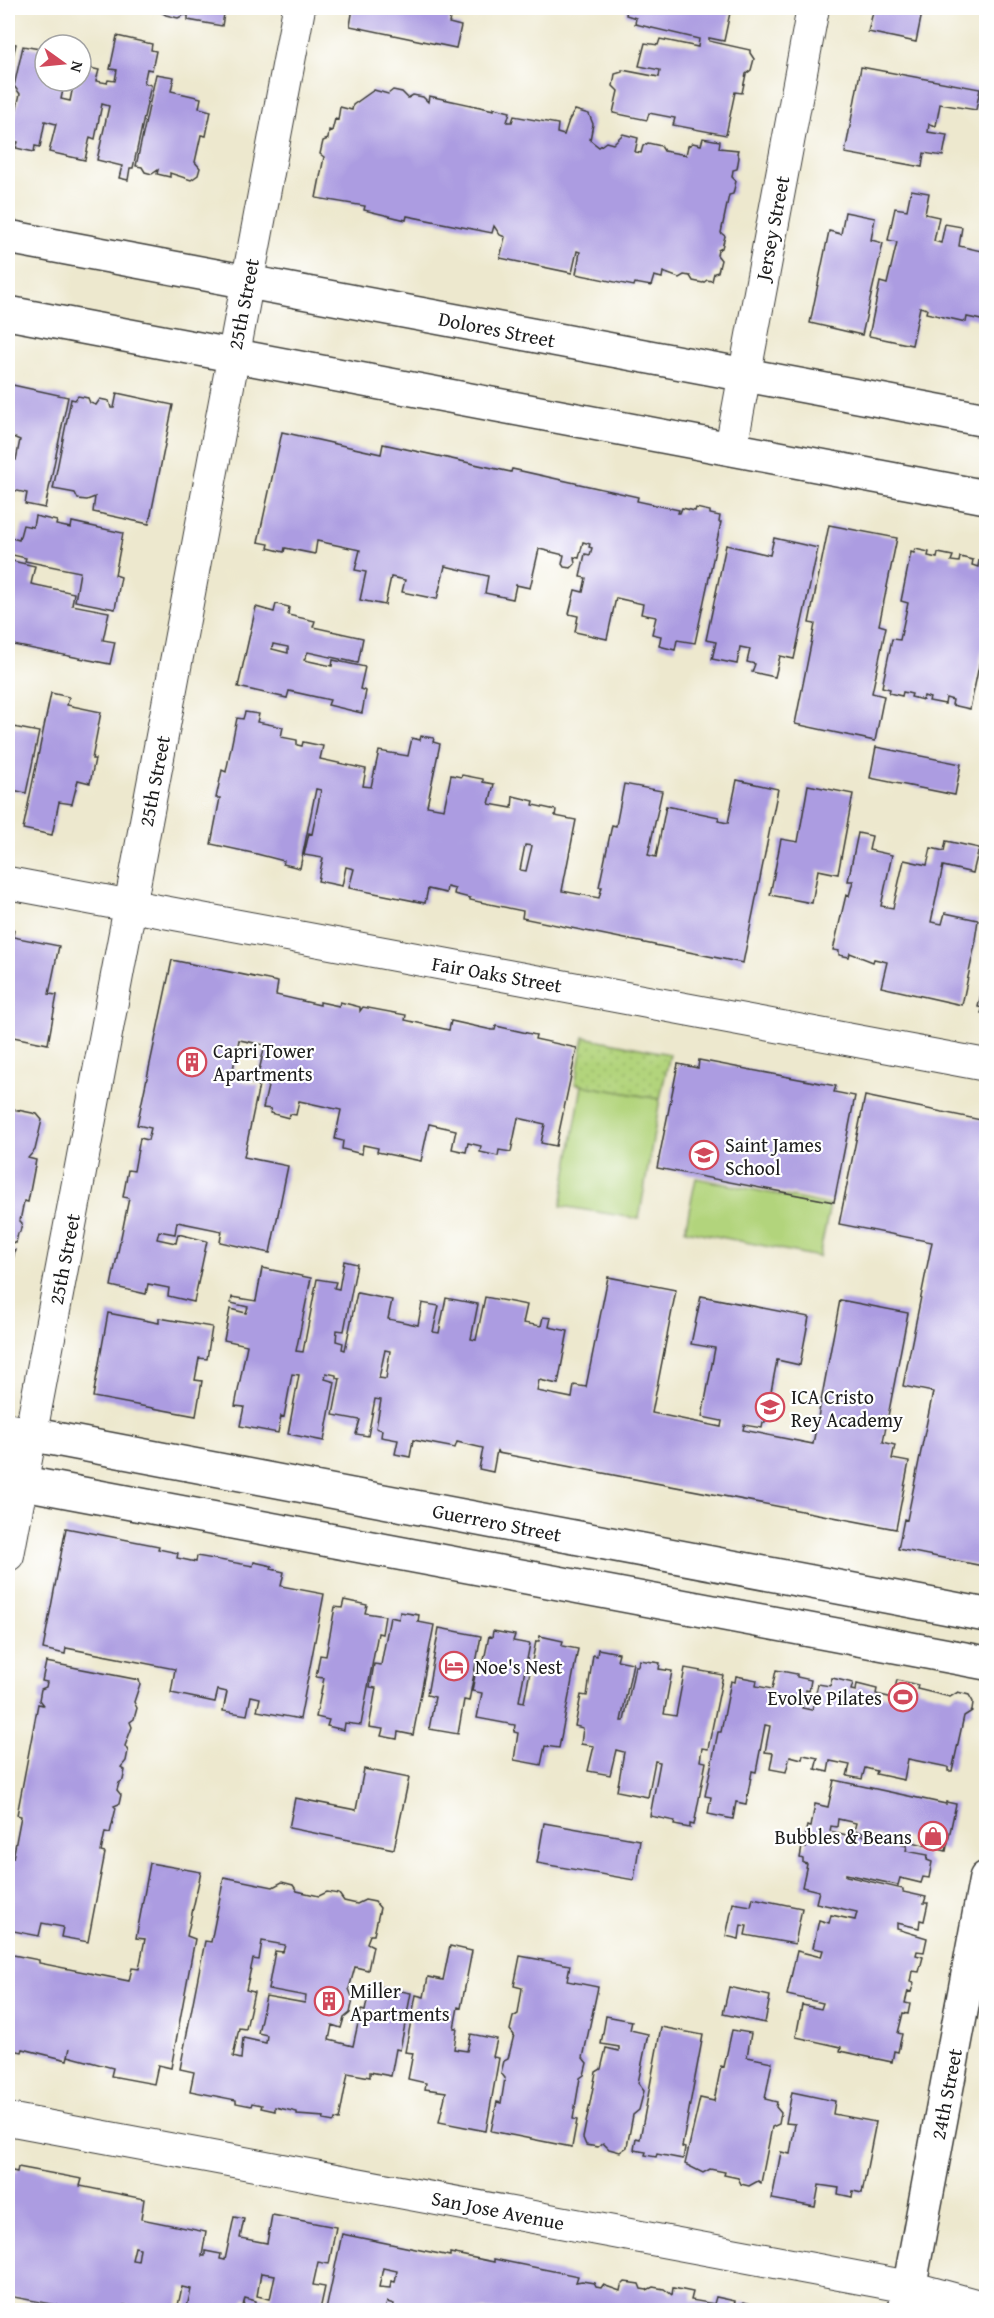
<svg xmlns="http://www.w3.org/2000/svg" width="994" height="2318" font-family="'Gentium Book Plus',serif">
  <defs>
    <pattern id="park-dots" width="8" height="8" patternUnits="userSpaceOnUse" patternTransform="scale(1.5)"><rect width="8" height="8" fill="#b2d47c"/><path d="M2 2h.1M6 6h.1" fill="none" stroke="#98b56b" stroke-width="1.8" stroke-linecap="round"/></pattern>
  </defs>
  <rect width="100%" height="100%" fill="#fff"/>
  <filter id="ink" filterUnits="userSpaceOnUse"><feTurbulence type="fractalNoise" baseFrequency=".0167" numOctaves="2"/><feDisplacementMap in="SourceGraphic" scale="12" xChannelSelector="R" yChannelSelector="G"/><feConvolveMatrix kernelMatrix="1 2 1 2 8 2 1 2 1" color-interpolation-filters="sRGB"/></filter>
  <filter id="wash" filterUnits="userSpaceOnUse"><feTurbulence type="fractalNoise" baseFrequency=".008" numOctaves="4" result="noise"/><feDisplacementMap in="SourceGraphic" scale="24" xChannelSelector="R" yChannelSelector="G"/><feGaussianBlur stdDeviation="1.35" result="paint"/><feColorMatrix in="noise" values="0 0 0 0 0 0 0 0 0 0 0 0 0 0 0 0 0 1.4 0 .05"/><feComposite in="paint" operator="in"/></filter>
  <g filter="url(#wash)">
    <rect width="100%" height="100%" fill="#ede8ce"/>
    <path fill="#b2d47c" stroke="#67784c" stroke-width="1.5" d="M582 1085 660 1099 639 1219 561 1206Z
      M696 1178 830 1205 819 1257 685 1230Z"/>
    <path fill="url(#park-dots)" stroke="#67784c" stroke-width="1.5" d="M584 1037 670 1054 660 1099 575 1084Z"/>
    <g id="blocks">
      <path fill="#ac9ce1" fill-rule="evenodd" d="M154 8H225L222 26 188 20V15H184L178 18 166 15Z
        M353 8H452L449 23 461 26 456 48 350 26Z
        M627 8H731L724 41 709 38V41L750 50V53L754 59 751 70 746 74 742 93 735 92 726 135 673 125 675 118 649 113 647 120 613 113 618 91 613 86 615 74 622 72V70L659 77 660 70 639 66 645 43 658 45 660 39 698 47 699 39 635 24 636 18 626 15Z
        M874 8H923L916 42 868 32Z
        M117 36 152 44 151 50 156 51 152 70 147 69 144 83 151 85 133 168H130L128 180 119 178 122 166 97 160 109 106 102 104 95 139 90 137 85 160 49 152 56 124 45 121 40 147 35 146 34 152 16 148 18 142 8 140V132L11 133 20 94 14 86 23 46 45 50V81H65L61 99 70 101 74 81H81V66L99 70 96 81 107 83 108 80 115 81 117 70 110 69Z
        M8 42 16 44 8 76Z
        M861 67 980 89 976 110 940 104 936 126 929 124 928 132 947 135 943 156 924 153 922 167 845 153Z
        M156 74 174 77 171 91 201 98 199 108 211 111 206 136 201 135 195 162 200 168 198 175 191 180 170 173V177L157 174 158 170 152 174 145 172 142 167 136 166Z
        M374 90 388 94 393 90 402 92 408 98 413 95 423 97 428 102 429 96 494 110V108L510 112 507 122H512L514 116 558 124 557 133 564 135 569 120 575 110 589 114 593 124 590 140 599 147 606 142 613 144 623 134 638 138 635 152 641 153 643 146 648 143 661 146 664 151 686 155 688 146 693 143 701 145 703 138 720 141 719 148 738 150 737 153 739 157 737 169 733 170 732 177 736 181 733 194 729 195 721 233 725 236 722 248 718 250 717 255 721 260 718 272 714 273 712 281 707 280 703 283 693 281 690 276 684 275 679 278 663 272 662 278 654 276 651 286 635 283 634 286 576 274 580 252 577 251 572 273 500 258 505 237 500 235 494 226 492 233 407 216 406 220 364 210 365 206 316 198 324 157 320 154 323 141 328 139 329 130 332 131 335 119 338 120 340 107 352 110 353 105Z
        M911 190 929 193 925 214 939 217 934 241 941 243 945 224 962 227 959 246 986 252V321L967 317 966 322 926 313 927 309 920 307 912 345 869 336 880 282 887 284 897 242 888 240 895 208 907 210Z
        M845 212 875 218 871 240 883 243 862 335 810 323 829 231 841 234Z
        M8 384 68 397 45 508 25 504 27 493 8 489V449H11L10 458 16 460 20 440 8 435Z
        M117 393 173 405 149 524 93 512 95 497 87 500 78 499 75 493 53 489 71 399 75 400 78 396 88 398 90 403 96 405 100 399 109 401 111 408H114Z
        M282 432 381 454 383 444 511 472 512 469 638 497 637 501 679 510 678 513H680L682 508 695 511 696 508 710 511V514L720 516 719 522H721L695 643 677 640 675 650 659 646 661 636 652 634 656 617 641 614 643 604 616 598 607 639 575 632 578 616 569 614 575 590 583 592 586 578 580 577 585 554 590 555 592 548 589 547 590 544 583 542 579 558 574 557 575 564 571 568 564 567 562 564 564 555 539 549 530 588 516 585 513 599 485 593 488 576 445 566 437 599 402 592 405 580 391 577 385 605 360 600 366 572 355 570 360 550 317 541 315 554 285 548 284 552 268 548 269 544 258 542Z
        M35 516 57 521 56 525 71 528 72 522 123 533 115 575 121 577 115 609 75 601 80 572 25 561 26 558 8 554V537L19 540 23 525 33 527Z
        M829 525 897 538 879 625 886 627 872 693 884 696 875 741 795 724 815 624 809 623Z
        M774 538 818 548 794 659 780 656 775 677 752 672 755 664 747 662 750 649 740 647 737 664 712 659 716 642 706 640 726 545 770 555Z
        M915 549 929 552 928 556 937 558 938 553 953 556 951 561 959 562 960 557 973 560 972 565 978 567 979 560 986 562V632L970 709 952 705 953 700 946 698 945 704 929 701 930 698 924 696 923 700 911 697 912 694 903 692 902 696 889 693 890 689 882 687 892 639 900 640 908 603 901 601 911 552 914 553Z
        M8 560 35 566 31 584 74 593 72 605 109 612 103 640 115 642 110 664 8 644Z
        M276 604 289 607 288 615 315 621 313 627 363 638 358 663 308 652 304 660 332 666 333 660 365 667 360 689 366 691 362 713 328 705 330 700 289 691 287 698 238 687 256 607 274 612ZM273 644 288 647V653L272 649Z
        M51 693 69 697 67 705 101 712 92 759H95L90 783 78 780 72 804 59 802 52 835 23 829Z
        M245 712 259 714 257 722 283 727 281 737 297 740V745L302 746 303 742 323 746 320 759 366 769 363 786 371 787 379 751 408 756 412 738 420 740 421 736 434 738 433 742 440 744 427 806 444 809 451 775 461 777 462 775 483 779V782L494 784 489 804 512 808 513 796 534 801 533 805 556 810 555 816 576 820 562 891 599 898 602 887H599L612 825 616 826 624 784 662 791 648 855 656 857 666 806 719 817 718 821 728 823 737 780 778 789 743 963 522 918 523 911 470 900V898L454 894 455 889 447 887 446 893 428 889 425 903 349 888 354 869 346 867 342 886 318 881 323 858 304 855 309 833 312 834 321 790 316 789 300 868 283 864 284 861 257 854 211 844 220 798H216L222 770 226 772 237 718 243 719ZM525 845 532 846 526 871 520 870Z
        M8 726 39 732 26 793 8 789Z
        M876 747 961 764 955 795 870 778Z
        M808 785 853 794 838 874 818 870 812 903 770 895 781 839 798 842Z
        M858 833 872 836 869 850 892 855 881 906 893 908 904 860 927 865 931 848 944 851 946 841 979 848 973 873 943 866 931 922 942 924 945 913 978 920 975 940H976L962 1005 881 987 887 962 874 959 873 962 850 953 849 957 839 955V951L833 950 846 895 849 896 853 881H848Z
        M8 929 14 930 13 937 59 946 49 994 57 995 48 1044 8 1036Z
        M172 960 278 982 276 995 320 1005V1002L339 1006 340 1002 360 1007V1011L363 1007 406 1015 405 1020 449 1030 451 1021 492 1030H495L496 1026 536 1035 535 1039 577 1048 556 1146 541 1143 545 1124 518 1118 511 1152 499 1150 498 1156 480 1152 481 1146 468 1143 466 1152 452 1149 456 1130 429 1124 421 1161 377 1152 378 1148 363 1145 362 1154 342 1149 343 1141 335 1139 341 1110 299 1101 296 1115 290 1114 289 1118 270 1113 271 1109 263 1108 270 1078 258 1075 265 1045 239 1040 231 1079 259 1085 244 1157 288 1166 270 1253 220 1242 222 1231 177 1222 175 1234 159 1231 157 1239 176 1243 178 1234 207 1241 194 1302 168 1296 169 1288 148 1284 146 1294 111 1286 129 1198 123 1197 128 1170 134 1171 140 1138 148 1140 151 1128 137 1125Z
        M986 974V1014L981 1013 983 1008 978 1007Z
        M699 1060 836 1086 834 1092 855 1096 834 1202 657 1168 678 1064 698 1068Z
        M865 1096 986 1121V1550L983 1566 898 1549 904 1519 907 1520 933 1392 903 1386 932 1242 839 1224Z
        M8 1108 37 1114 42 1120 35 1150 28 1158 36 1160 28 1202 24 1201 20 1221 22 1223 20 1232 18 1233 16 1243 8 1241Z
        M8 1249 15 1250 9 1280H8Z
        M344 1261 357 1264 344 1331 337 1330 336 1341 343 1343 342 1349 345 1350 357 1293 392 1300 388 1319 418 1325 422 1303 439 1306 433 1332 439 1333 446 1298 478 1304 471 1339 476 1340 485 1297 527 1305 523 1323 541 1326 543 1317 551 1318 549 1327 568 1331 558 1384 539 1380 537 1391 572 1398 574 1385 586 1387 608 1277 676 1290 652 1413 721 1427 722 1421 702 1417 715 1348 691 1344 701 1296 809 1317 800 1365 777 1360 765 1423H763L762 1428 744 1425 743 1430 813 1444 840 1300 908 1313 883 1442 895 1445 892 1459 909 1462 896 1529 498 1453 497 1450 493 1472 479 1469 483 1448 457 1442 455 1448 413 1440 410 1457 395 1454 398 1440 381 1437 382 1430 376 1428 381 1400 375 1399 368 1436 356 1434 360 1420 333 1415 340 1379 336 1378V1375L326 1373 325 1379 335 1382 324 1441 288 1434 299 1375 292 1374 284 1417 281 1416 278 1433 240 1426 244 1407 235 1406 247 1345 224 1340 230 1309 246 1313 248 1307 231 1303 232 1297 256 1301 262 1268 311 1278 296 1351 303 1352 317 1279 336 1282 334 1288 339 1289ZM385 1350 390 1351 386 1379 379 1378Z
        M108 1313 159 1323V1318L212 1327 207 1359 199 1358 195 1380 202 1381 196 1416 93 1397Z
        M66 1528 159 1546 158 1549 178 1553 177 1558 196 1562 197 1556 253 1566 254 1562 272 1566 271 1569 284 1572 281 1586 324 1594 300 1719 257 1711 260 1698 251 1696 247 1715 223 1711 227 1692 218 1690 215 1702 171 1693 175 1669 66 1648 65 1654 43 1649Z
        M344 1600 367 1605 365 1613 385 1616 382 1634 378 1633 361 1725 345 1723 344 1730 327 1726 329 1720 316 1717 324 1678 316 1677 320 1655 326 1656 335 1607 342 1608Z
        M400 1612 419 1615 418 1622 434 1625 413 1735 398 1732 397 1739 381 1736 383 1729 369 1727 376 1688 370 1687 374 1664 381 1665 390 1617 399 1619Z
        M439 1628 481 1636 469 1701 464 1700 458 1734 429 1729 435 1697 427 1695Z
        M493 1631 515 1635 513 1641 530 1644 519 1701 524 1702 536 1641H539L540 1636 563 1641 562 1646 578 1649 559 1748 545 1746 541 1765 514 1760 518 1733 514 1732 515 1725 477 1718 482 1693 472 1691 477 1664 483 1665 489 1636 492 1637Z
        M598 1649 619 1653 617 1660 633 1663 621 1721H624L635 1666H638L639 1660 660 1663 659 1669 672 1671 664 1714 676 1716 685 1668 723 1675 708 1749 702 1748 700 1761 706 1762 694 1825 690 1824V1828L674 1825 675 1821 650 1816 660 1762 655 1761 648 1797 617 1791 624 1752 616 1750 610 1775 588 1771 594 1746 581 1744 583 1728 575 1726 581 1695 587 1696 593 1655 597 1656Z
        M46 1662 139 1680 140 1684 134 1702 137 1708 134 1719 130 1722 132 1727 125 1746 128 1751 126 1761 121 1767 125 1770 123 1780 119 1783 117 1790 121 1795 119 1804 114 1806 116 1808 110 1833 105 1832 101 1852 105 1853 88 1942 61 1937 63 1927 42 1923 39 1936 8 1930V1876L11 1858H13L21 1816 17 1815 38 1704 43 1705 39 1700 41 1689 46 1687 47 1682 42 1681Z
        M776 1670 797 1674V1677L811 1680 809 1691 806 1690 802 1708 812 1710 818 1684 830 1686 832 1678 853 1683 851 1690 856 1691 857 1684 877 1689 876 1694 893 1698 897 1680 918 1685 917 1689 950 1697 958 1692 969 1695 973 1702 972 1711 964 1716 952 1771H948V1767L908 1759 904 1780 876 1774 877 1771 865 1768 862 1779 847 1776 850 1765 830 1761 828 1772 815 1769 818 1758 803 1755 802 1759 790 1756 786 1772 770 1769 773 1753 765 1752 770 1726 765 1725 756 1772 752 1771 746 1804 736 1802 733 1819 708 1814 711 1797 705 1796 718 1732H721L731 1681 735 1682 736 1676 757 1680 756 1686 772 1689Z
        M364 1769 409 1778 394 1849 289 1828 295 1798 356 1810Z
        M834 1780 946 1804V1802L956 1804 946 1851 909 1841 910 1838 894 1834 893 1839 854 1831 856 1823 838 1819 837 1827 831 1826 830 1831 851 1836 852 1833 907 1846 906 1851 928 1855 927 1860 932 1862 929 1878 923 1877 921 1883 900 1878 898 1885 846 1874V1876L903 1889V1892L926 1897 924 1903H928L924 1921 920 1920 919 1928 897 1923V1929L927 1938 924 1952 917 1951 916 1955 923 1957 919 1972 912 1971 910 1982 914 1983 911 1992 908 1991 905 2003 910 2004 908 2014 903 2013 898 2033 902 2034 898 2052 894 2051 892 2062 840 2051 841 2047 796 2037 802 2005 821 2009 823 2003 787 1995 797 1951 821 1957 823 1950 813 1948 819 1920 829 1923 831 1915 855 1920 857 1912 816 1903 819 1891 802 1887 807 1864 803 1863V1859L800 1858 802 1847 806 1848 808 1839 804 1838 807 1826 811 1827 815 1804 828 1807Z
        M544 1823 640 1840 634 1880 537 1863Z
        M150 1863 201 1872 187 1936 195 1939 171 2068 158 2065 154 2084 111 2076 113 2068 68 2056 70 2048 67 2060 23 2049 22 2052 8 2049V1954L39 1960V1963L129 1981 132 1968 139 1969 145 1939 136 1938Z
        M224 1877 273 1887 282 1882 293 1885 297 1891 319 1896 327 1892 339 1894 344 1901 357 1904 365 1900 375 1902 380 1908 374 1935H370L367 1943 373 1946 368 1970 355 1967 349 1989 353 1999 350 2013 344 2018 341 2028 332 2025 329 2040 353 2046 361 2010 365 2011 370 1985 411 1993 400 2050 396 2049 391 2076 370 2072V2077L348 2073 339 2120 335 2119 334 2122 323 2120 324 2117 297 2115V2112L275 2107V2111L261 2108 262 2105 252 2103 251 2106 236 2103V2100L190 2091 194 2072 180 2069 205 1941 211 1942ZM262 1941 285 1945 283 1952 275 1951 268 1989 306 1996 305 2003 266 1996 258 2033 267 2035 266 2043 243 2038 241 2059 233 2057 239 2028 246 2029 254 1992 246 1990 253 1959 259 1960Z
        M753 1898 802 1908 795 1944 745 1935 747 1926 741 1925 739 1939 726 1936 733 1903 751 1906Z
        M450 1946 472 1951 461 2008 458 2007 454 2028H457L454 2049 467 2051 471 2034 497 2039 493 2057 499 2058 486 2131 439 2122 446 2092 425 2089 426 2083 408 2079 413 2053 405 2052 416 1995 424 1997 428 1977 443 1980Z
        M520 1956 570 1965 567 1981 598 1987 583 2058 587 2063 584 2075 580 2078 573 2119 577 2120 572 2147 491 2131 497 2102 501 2103 505 2078 501 2073 504 2061 508 2059 514 2035 510 2030 513 2017 518 2014 522 1988 514 1986Z
        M729 1987 770 1996 765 2023 723 2014Z
        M606 2016 632 2021 630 2030 648 2034 638 2083 644 2091 639 2110 633 2115 627 2147 620 2152 609 2149 603 2143 598 2147 586 2145 583 2138 596 2072 601 2069 606 2048 619 2051V2047L601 2044Z
        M661 2027 703 2035 682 2147 685 2148 683 2159 657 2154 656 2157 645 2155 646 2152 634 2150 636 2138 640 2139Z
        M732 2030 751 2033 747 2057 772 2062 765 2099 777 2102 776 2107 781 2113 779 2124 772 2127 761 2183 758 2181 749 2186 741 2184 738 2178 724 2175 725 2172 710 2169 703 2173 685 2164 700 2098 714 2101 721 2066 724 2067Z
        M792 2092 835 2101 833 2114 876 2122 862 2193 853 2191 852 2197 838 2194 839 2188 819 2185 815 2207 772 2199 781 2152 790 2154 795 2124 786 2123Z
        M18 2167 82 2179 80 2186 144 2199 141 2219 206 2232 202 2256H205V2251L221 2254 220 2259 225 2260 234 2217 244 2219 240 2238 267 2243 272 2215 336 2227 329 2264 318 2262 313 2285 325 2287 320 2310H254L256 2301 245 2298 242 2310H205L187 2307 191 2289 182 2287 177 2310H145L146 2309 124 2305 123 2310H84L8 2296V2170L17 2172ZM135 2247 140 2248 138 2261 132 2260ZM261 2273 275 2275 270 2299 257 2296Z
        M342 2234 450 2256V2253L494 2262V2259L578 2276 576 2282 582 2281 594 2283 596 2287 601 2288 603 2285 620 2291 621 2286 625 2282 639 2284 641 2289 647 2290 653 2287 664 2289 672 2295 673 2288 693 2292 691 2300 714 2304 716 2297 735 2301 733 2308 738 2309V2306L744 2302 755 2305 759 2310 765 2306 780 2310H393L394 2304 387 2302 385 2310H326ZM383 2268 397 2271 395 2282 391 2281 390 2288 379 2287Z"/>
    </g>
  </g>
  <g filter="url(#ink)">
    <use href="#blocks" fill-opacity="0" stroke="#3b3b37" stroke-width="1.5"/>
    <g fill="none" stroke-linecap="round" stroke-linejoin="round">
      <g stroke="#3b3b37" stroke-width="34">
        <path id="minor" d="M731 448 813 8
          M8 883 986 1065
          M8 1555 299 8
          M8 2119 909 2287 986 2308"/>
      </g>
      <g stroke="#3b3b37" stroke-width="36">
        <path id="tertiary" d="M905 2310 986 1878"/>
      </g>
      <g stroke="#3b3b37" stroke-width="36">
        <path id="secondary" d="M8 237 986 420
          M8 313 986 497
          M8 1430 986 1615
          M8 1480 986 1663"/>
      </g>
      <use href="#minor" stroke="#fff" stroke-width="32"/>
      <use href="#tertiary" stroke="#fff" stroke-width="33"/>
      <use href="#secondary" stroke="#fff" stroke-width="33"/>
    </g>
  </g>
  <defs>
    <g id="building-ring" transform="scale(1.5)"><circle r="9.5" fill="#fff" stroke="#d1495b" stroke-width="1.5"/><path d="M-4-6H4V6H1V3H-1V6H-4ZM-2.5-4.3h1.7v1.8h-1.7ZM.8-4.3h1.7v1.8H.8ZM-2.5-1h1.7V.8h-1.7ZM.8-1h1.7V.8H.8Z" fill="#d1495b"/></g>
    <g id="school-ring" transform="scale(1.5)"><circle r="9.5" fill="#fff" stroke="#d1495b" stroke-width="1.5"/><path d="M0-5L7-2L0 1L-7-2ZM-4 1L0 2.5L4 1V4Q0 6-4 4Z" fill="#d1495b"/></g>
    <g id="hotel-ring" transform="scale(1.5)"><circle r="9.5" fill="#fff" stroke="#d1495b" stroke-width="1.5"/><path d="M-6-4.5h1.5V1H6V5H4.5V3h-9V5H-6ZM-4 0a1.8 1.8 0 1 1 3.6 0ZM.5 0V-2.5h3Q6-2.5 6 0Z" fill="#d1495b"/></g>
    <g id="stadium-ring" transform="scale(1.5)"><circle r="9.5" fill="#fff" stroke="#d1495b" stroke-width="1.5"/><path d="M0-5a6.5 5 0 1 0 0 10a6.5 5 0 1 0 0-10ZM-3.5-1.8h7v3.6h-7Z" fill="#d1495b"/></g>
    <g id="shop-ring" transform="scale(1.5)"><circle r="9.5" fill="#fff" stroke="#d1495b" stroke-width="1.5"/><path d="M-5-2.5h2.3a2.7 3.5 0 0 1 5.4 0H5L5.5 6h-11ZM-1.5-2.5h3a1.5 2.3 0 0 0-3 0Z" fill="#d1495b"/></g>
  </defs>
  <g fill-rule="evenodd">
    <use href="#building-ring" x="192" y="1062"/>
    <use href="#school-ring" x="704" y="1155"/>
    <use href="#school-ring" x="770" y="1407"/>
    <use href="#hotel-ring" x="454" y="1666"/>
    <use href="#stadium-ring" x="903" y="1697"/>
    <use href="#shop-ring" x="933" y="1836"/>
    <use href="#building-ring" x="329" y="2001"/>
  </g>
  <g text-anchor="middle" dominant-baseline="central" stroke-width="4.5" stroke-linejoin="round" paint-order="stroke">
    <g font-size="20" fill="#1c1c1c" stroke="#fff">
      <text transform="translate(772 228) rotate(-79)">Jersey Street</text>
      <text transform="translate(243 304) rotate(-79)">25th Street</text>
      <text transform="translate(497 329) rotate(11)">Dolores Street</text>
      <text transform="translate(154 781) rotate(-79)">25th Street</text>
      <text transform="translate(497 974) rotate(10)">Fair Oaks Street</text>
      <text transform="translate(64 1259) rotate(-79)">25th Street</text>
      <text transform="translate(497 1522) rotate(11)">Guerrero Street</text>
      <text transform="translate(946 2094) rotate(-79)">24th Street</text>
      <text transform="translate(498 2210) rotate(11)">San Jose Avenue</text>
    </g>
    <g font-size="20" fill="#1c1c1c" stroke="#fff" text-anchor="start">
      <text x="213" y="1050">Capri Tower<tspan x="213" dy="23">Apartments</tspan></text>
      <text x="725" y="1144">Saint James<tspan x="725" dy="23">School</tspan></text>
      <text x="791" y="1396">ICA Cristo<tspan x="791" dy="23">Rey Academy</tspan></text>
      <text x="475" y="1666">Noe's Nest</text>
      <text x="882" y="1697" text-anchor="end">Evolve Pilates</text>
      <text x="912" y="1836" text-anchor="end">Bubbles &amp; Beans</text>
      <text x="350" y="1990">Miller<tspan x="350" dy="23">Apartments</tspan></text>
    </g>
  </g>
  <rect width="994" height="2318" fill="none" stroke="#fff" stroke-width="30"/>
  <g transform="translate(63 63) rotate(105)"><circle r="28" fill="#ffffff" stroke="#a4a4a4" stroke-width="1.5"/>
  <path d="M0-4.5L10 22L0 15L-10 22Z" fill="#d1495b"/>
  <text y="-9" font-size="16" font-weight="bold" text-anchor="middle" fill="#1c1c1c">N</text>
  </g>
</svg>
